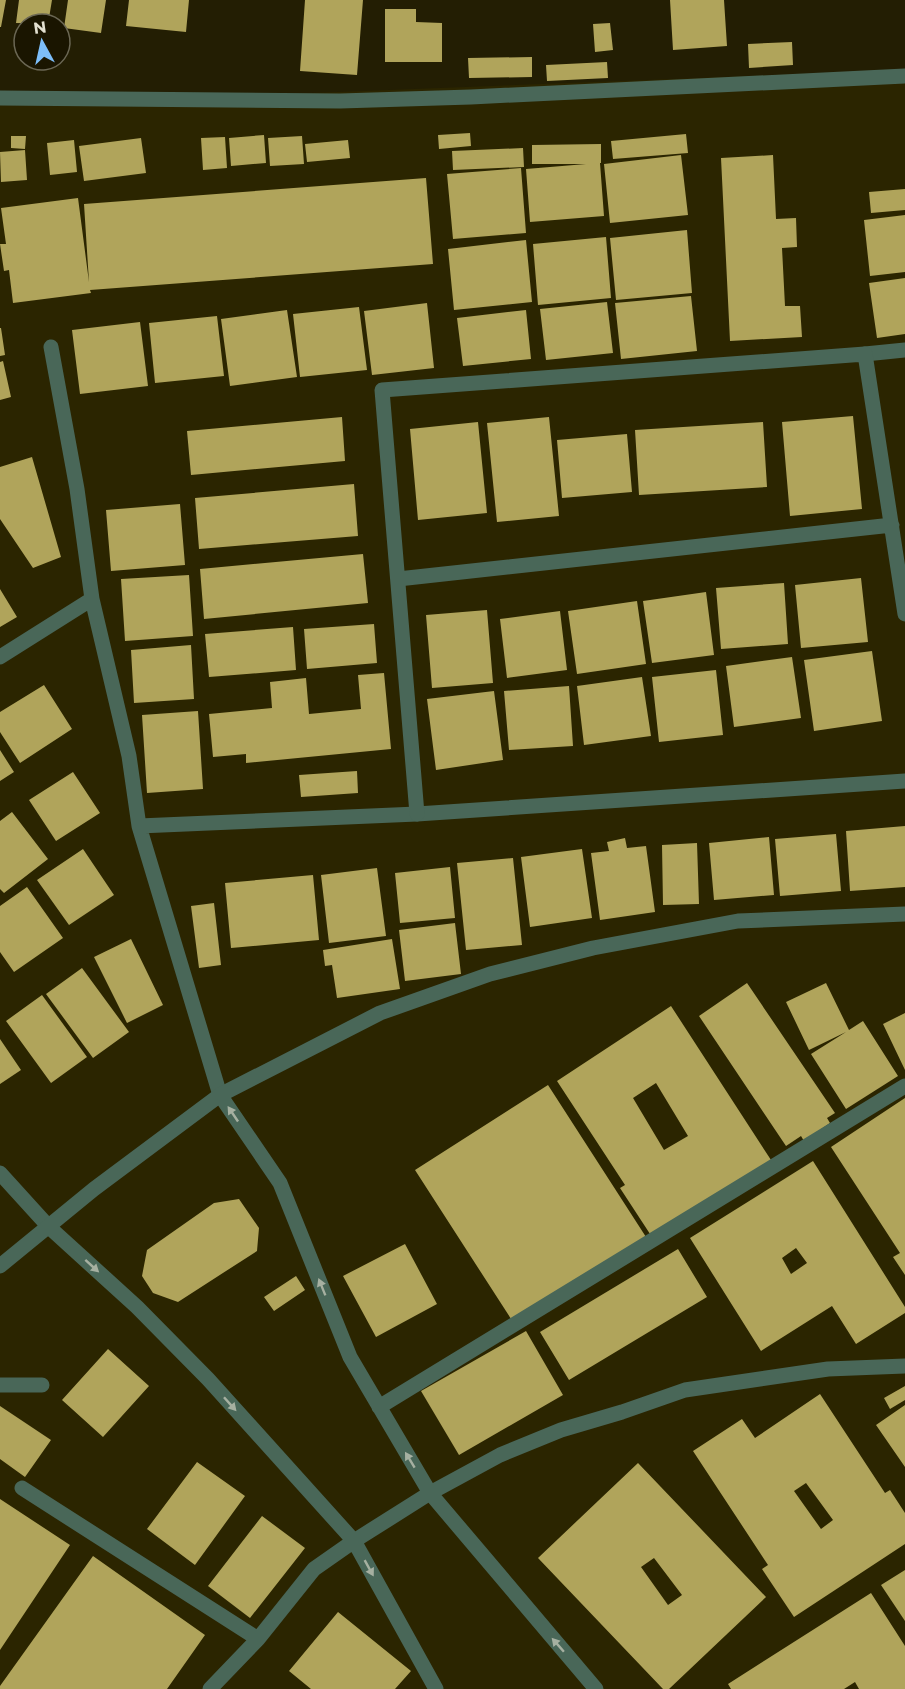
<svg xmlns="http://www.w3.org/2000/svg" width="905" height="1689" font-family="Montserrat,sans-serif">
  <rect width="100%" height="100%" fill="#231e03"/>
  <path fill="#2b2500" d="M905 70V1689H0V105Z"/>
  <path fill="#b0a45b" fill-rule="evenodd" d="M0 0H6L1 27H0Z
    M19 0H52L48 24 16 23Z
    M68 0H106L101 33 64 28Z
    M129 0H189L186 32 126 26Z
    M305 0H363L357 75 300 71Z
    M670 0H724L727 46 673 50Z
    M385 9H416V22L442 23V62H385Z
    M610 23 613 50 595 52 593 24Z
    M792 42 793 65 749 68 748 44Z
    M532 57V77L469 78 468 58Z
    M607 62 608 78 547 81 546 65Z
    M470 133 471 146 439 149 438 135Z
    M686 134 688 153 613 159 611 141Z
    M264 135 266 163 231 166 229 138Z
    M11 136H26L25 149 11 148Z
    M302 136 304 164 270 166 268 138Z
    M225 137 227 168 203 170 201 138Z
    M141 138 146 173 84 181 79 146Z
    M74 140 77 172 50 175 47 143Z
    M348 140 350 158 307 162 305 144Z
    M601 144V163H600L604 216 530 222 526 169 586 164H532V145Z
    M523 148 524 167 453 170 452 151Z
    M25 150 27 180 1 182 0 152Z
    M681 155 688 215 610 223 604 164Z
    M773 155 776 219 796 218 797 247 782 248 785 306H800L802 337 730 341 721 158Z
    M521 168 526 233 453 239 447 174Z
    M426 178 433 264 90 290 91 293 13 303 9 270 4 271 0 244H6L1 208 78 198 89 282 84 204Z
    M905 189V210L871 213 869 192Z
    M905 215V272L870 276 864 220Z
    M687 230 692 293 616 300 610 238Z
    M606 237 611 298 538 305 533 244Z
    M526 240 532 302 454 310 448 249Z
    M905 278V334L877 338 869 283Z
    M691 296 697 351 621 359 615 303Z
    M607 302 613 353 546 360 540 309Z
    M427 303 434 368 372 375 364 311Z
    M359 307 367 370 300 377 293 314Z
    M287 310 297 377 230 386 221 319Z
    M526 310 531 359 463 366 457 318Z
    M217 316 224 376 155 383 149 323Z
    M140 322 148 386 80 394 72 330Z
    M0 328H1L5 355 0 356Z
    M3 361 11 397 0 400V362Z
    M853 416 862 509 790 516 782 422Z
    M342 417 345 461 191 475 187 431Z
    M549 417 559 516 497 522 487 423Z
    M478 422 487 513 418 520 410 429Z
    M763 422 767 487 639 495 635 430Z
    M627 434 632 492 562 498 557 440Z
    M32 457 61 557 33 568 0 519V467Z
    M354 484 358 536 199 549 195 498Z
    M180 504 185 565 111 571 106 510Z
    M363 554 368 603 204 619 200 569Z
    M189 575 193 636 125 641 121 579Z
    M861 578 868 642 801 648 795 585Z
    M784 583 788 644 721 649 716 588Z
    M0 589 17 617 0 627Z
    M706 592 714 655 652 663 643 601Z
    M637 601 646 664 577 674 568 611Z
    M487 610 493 683 432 688 426 615Z
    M560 611 567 670 507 678 500 619Z
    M374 624 377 663 307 669 304 629Z
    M293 627 296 670 209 677 205 634Z
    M191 645 194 699 134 703 131 650Z
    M872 651 882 721 814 731 804 660Z
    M792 657 801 718 734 727 726 666Z
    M716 670 723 735 659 742 652 677Z
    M384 673 391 749 246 763V754L213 757 209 714 272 708 270 682 306 678 309 714 361 709 358 675Z
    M642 677 651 736 584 745 577 686Z
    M44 685 72 729 20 763 0 732V712Z
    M569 686 573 746 509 750 504 691Z
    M494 691 503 760 436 770 427 699Z
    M198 711 203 789 147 793 142 715Z
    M0 750 14 772 0 781Z
    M357 771 358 793 301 797 299 775Z
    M73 772 100 813 56 841 29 800Z
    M12 812 48 859 4 893 0 889V821Z
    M905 826V887L850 891 846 831Z
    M836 834 841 891 780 896 775 839Z
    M769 837 774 895 714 900 709 843Z
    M625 838 627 848 646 846 655 912 600 920 591 853 609 851 607 842Z
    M697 843 699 904 663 905 662 845Z
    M83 849 114 895 69 925 37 880Z
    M582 849 592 918 530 927 521 857Z
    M513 858 522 945 466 950 457 863Z
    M450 867 455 918 400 923 395 873Z
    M377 868 386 936 329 943 321 875Z
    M313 875 319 940 231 948 225 883Z
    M27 887 63 938 14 972 0 952V906Z
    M214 903 221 965 199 968 191 906Z
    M455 923 461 974 405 981 399 930Z
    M131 939 163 1005 127 1023 94 957Z
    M392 939 400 989 337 998 332 965 325 966 323 950Z
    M82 968 129 1032 93 1058 46 994Z
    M747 983 835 1113 827 1118 830 1123 804 1141 801 1136 786 1146 699 1016Z
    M826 983 849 1030 863 1021 898 1076 846 1109 811 1054 846 1032 809 1050 786 1002Z
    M42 995 87 1057 51 1083 6 1021Z
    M671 1006 771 1160 652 1237 620 1188 625 1185 557 1081ZM656 1083 688 1136 664 1150 633 1098Z
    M905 1013V1070L883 1024Z
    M0 1039 21 1070 0 1084Z
    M548 1085 646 1237 513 1322 415 1170Z
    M905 1098V1275L893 1257 900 1253 831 1147Z
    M813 1161 905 1307V1313L856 1344 832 1306 761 1351 690 1238ZM796 1248 807 1263 791 1274 782 1258Z
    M239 1199 259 1228 257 1251 178 1302 153 1293 142 1276 147 1250 214 1203Z
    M405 1244 437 1304 376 1337 343 1276Z
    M678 1249 707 1297 569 1380 540 1332Z
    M296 1276 305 1290 274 1311 264 1297Z
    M526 1331 563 1395 459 1455 421 1391Z
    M108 1349 149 1386 103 1437 62 1400Z
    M905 1386V1400L890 1409 884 1398Z
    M820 1394 885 1493 890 1490 905 1513V1544L794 1617 762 1569 768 1565 693 1451 742 1419 755 1438ZM806 1483 833 1520 821 1529 794 1491Z
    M905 1405V1467L876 1425Z
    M0 1406 51 1440 25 1477 0 1459Z
    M197 1462 245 1496 195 1565 147 1529Z
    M638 1463 766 1597 669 1689H663L538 1558ZM654 1558 682 1595 668 1605 641 1567Z
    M0 1499 70 1545 0 1650Z
    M262 1516 305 1548 250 1618 208 1586Z
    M93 1556 205 1635 167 1689H0V1686Z
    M905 1570V1621L881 1585Z
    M871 1593 905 1646V1689H859L855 1682 844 1689H731L728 1684Z
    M338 1612 411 1671 395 1689H311L289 1671Z"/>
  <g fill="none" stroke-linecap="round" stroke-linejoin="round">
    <path stroke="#496758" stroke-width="15" d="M51 347 77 489 92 599 129 756 139 826 220 1095
      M865 354 905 350
      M0 657 92 599
      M139 826 417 814 905 781
      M0 1173 49 1227"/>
    <path stroke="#496758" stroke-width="15" d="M0 98 340 101 471 97 905 76
      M398 579 892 525
      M417 814 382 390 865 354 905 614
      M220 1095 280 1183 350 1357 430 1493 596 1689
      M49 1227 137 1307 208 1379 354 1541 436 1689
      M0 1266 94 1189 220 1095 380 1013 490 974 593 948 738 921 905 914
      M0 1385H42
      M379 1407 905 1086
      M22 1488 258 1639
      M210 1689 258 1639 314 1569 354 1541 430 1493 500 1455 561 1430 622 1412 685 1390 828 1369 905 1366"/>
  </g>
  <defs><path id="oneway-solid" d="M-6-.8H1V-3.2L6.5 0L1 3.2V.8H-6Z" transform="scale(1.5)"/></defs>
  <g fill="#a6b0a1">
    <use href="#oneway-solid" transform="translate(233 1114) rotate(-124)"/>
    <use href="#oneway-solid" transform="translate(92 1266) rotate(42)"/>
    <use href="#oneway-solid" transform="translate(322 1287) rotate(-112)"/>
    <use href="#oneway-solid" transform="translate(230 1404) rotate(48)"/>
    <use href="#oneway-solid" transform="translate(410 1460) rotate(-121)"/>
    <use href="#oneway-solid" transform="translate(369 1568) rotate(61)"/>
    <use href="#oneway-solid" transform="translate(558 1645) rotate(-131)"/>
  </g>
  <g transform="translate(42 42) rotate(352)"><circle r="28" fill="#1a1500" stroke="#6b6754" stroke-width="1.5"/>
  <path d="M0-4.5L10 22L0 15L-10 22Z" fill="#7dbef9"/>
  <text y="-9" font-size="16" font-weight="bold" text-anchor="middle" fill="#e4e1d1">N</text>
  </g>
</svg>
